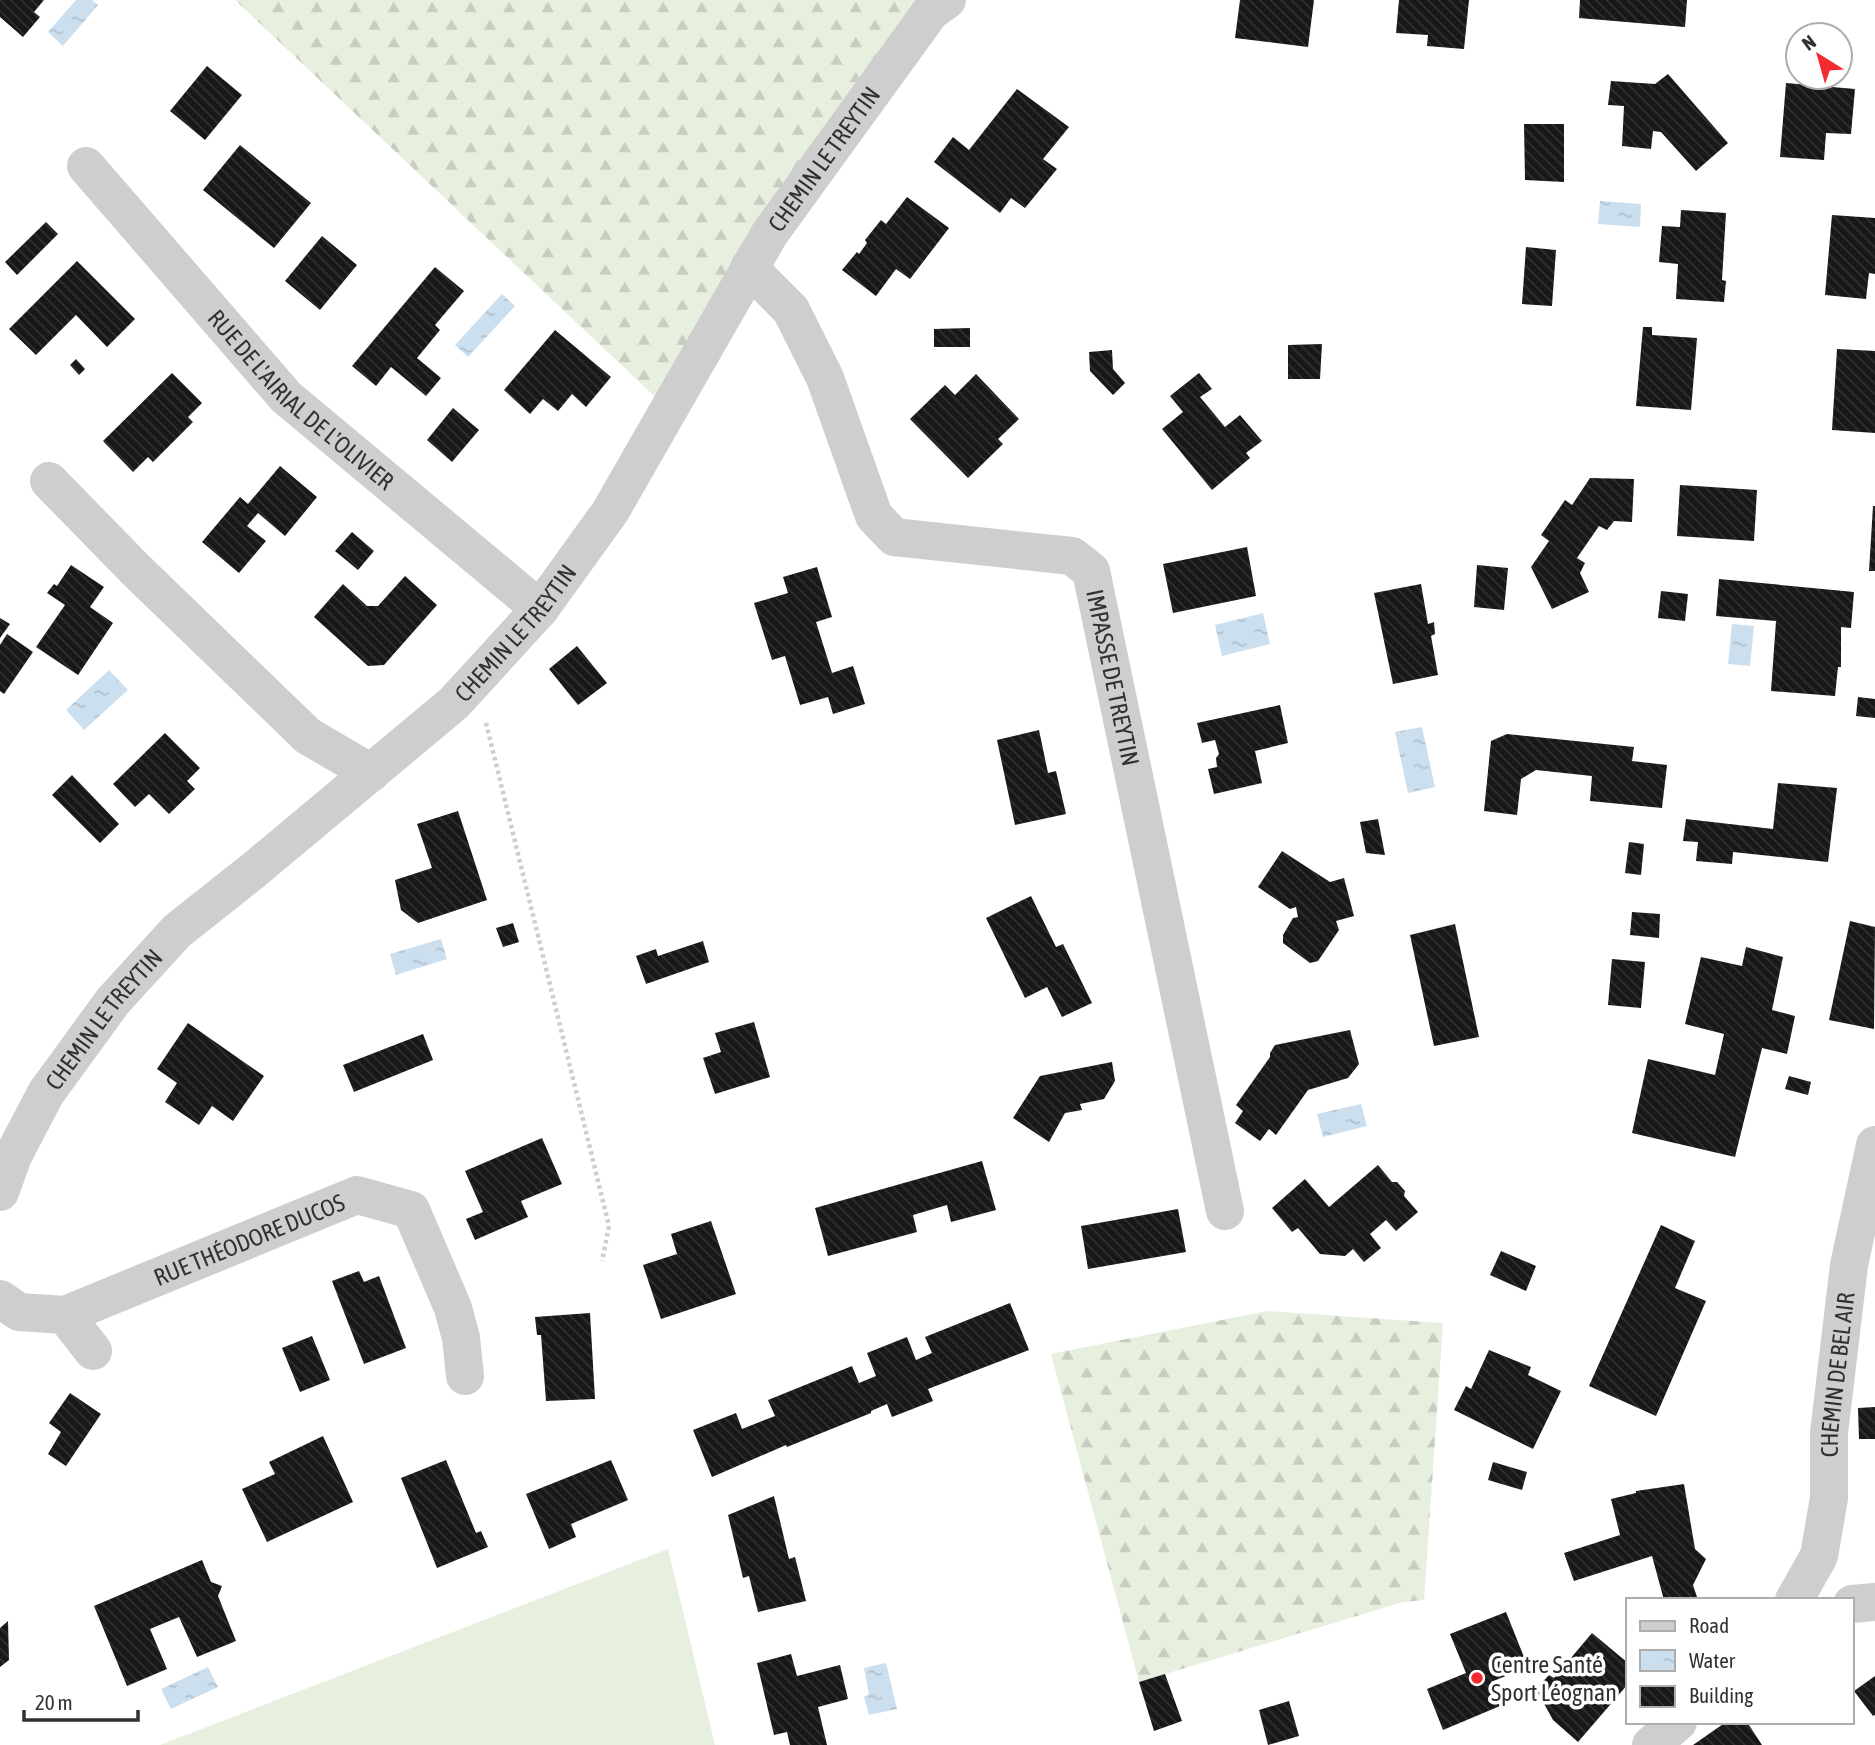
<svg xmlns="http://www.w3.org/2000/svg" width="1875" height="1745" font-family="'Asap Condensed',sans-serif">
  <defs>
    <pattern id="forest-firs" width="22" height="20" patternUnits="userSpaceOnUse" patternTransform="scale(1.75)"><rect width="22" height="20" fill="#e7efdf"/><path d="M5 1l3.5 6h-7zM16 11l3.5 6h-7z" fill="#c7cdc0"/></pattern>
    <pattern id="water-ripples" width="26" height="14" patternUnits="userSpaceOnUse" patternTransform="scale(1.75)"><rect width="26" height="14" fill="#cbdfef"/><path d="M2 4q2-2 4 0t4 0M15 11q2-2 4 0t4 0" fill="none" stroke="#afc0cd"/></pattern>
    <pattern id="building-back-hatch" width="6" height="6" patternUnits="userSpaceOnUse" patternTransform="scale(1.75)"><rect width="6" height="6" fill="#181818"/><path d="M-1 5l2 2M0 0l6 6M5-1l2 2" fill="none" stroke="#313131"/></pattern>
  </defs>
  <rect width="100%" height="100%" fill="#fff"/>
  <path fill="#e7efdf" d="M668 1549 715 1745H160Z"/>
  <path fill="url(#forest-firs)" d="M235 0H947L669 410Z
    M1267 1311 1443 1323 1424 1600 1403 1602 1139 1682 1051 1354Z"/>
  <path fill="url(#water-ripples)" d="M76 0H92L98 5 63 46 48 32Z
    M1600 201 1641 204 1640 227 1598 224Z
    M502 294 515 306 468 357 455 345Z
    M1263 613 1270 644 1222 656 1215 625Z
    M1732 624 1754 626 1750 666 1728 664Z
    M109 670 128 690 84 730 66 710Z
    M1422 727 1435 787 1408 793 1395 732Z
    M441 939 447 959 396 975 390 954Z
    M1361 1104 1367 1126 1323 1137 1317 1114Z
    M886 1663 897 1709 869 1715 864 1697 869 1694 864 1668Z
    M208 1667 218 1687 171 1709 161 1689Z"/>
  <path fill="url(#building-back-hatch)" d="M0 0H44L34 12 40 17 23 37 0 17Z
    M1240 0H1314L1308 47 1235 38Z
    M1399 0H1469L1464 49 1427 46 1428 35 1396 33Z
    M1580 0H1687L1685 27 1579 18Z
    M207 66 242 95 205 140 170 111Z
    M1668 74 1728 143 1696 171 1661 132 1653 131 1651 149 1622 146 1624 106 1608 105 1611 81 1655 84Z
    M1786 83 1855 89 1851 134 1826 133 1824 160 1780 157Z
    M1017 89 1069 127 1043 159 1057 169 1025 208 1011 198 1000 213 934 162 953 137 969 150Z
    M1524 124H1564V182L1525 180Z
    M240 145 311 203 274 248 203 190Z
    M907 197 949 228 910 279 896 269 876 296 842 270 857 252 859 254 867 243 865 240 881 220 886 224Z
    M1681 210 1726 213 1722 280 1726 281 1724 302 1676 299 1678 264 1659 262 1662 226 1680 227Z
    M1832 215 1875 218V274L1869 273 1866 299 1825 295Z
    M46 222 58 234 17 275 5 262Z
    M322 236 357 265 320 310 285 281Z
    M1526 247 1556 250 1552 306 1522 304Z
    M77 261 135 319 107 347 76 315 36 355 9 329Z
    M435 267 464 291 435 325 440 330 417 358 441 378 426 396 391 367 376 386 352 366Z
    M1643 327H1652V335L1697 338 1691 410 1636 406Z
    M970 328V347H934V329Z
    M555 330 611 377 586 407 572 394 558 411 543 399 530 414 504 390Z
    M1322 344 1320 379H1288V345Z
    M1837 349 1875 351V433L1832 430Z
    M1112 350 1113 369 1125 383 1113 395 1090 371 1089 352Z
    M76 359 85 369 79 375 70 365Z
    M172 373 202 403 188 417 193 422 153 462 148 457 133 472 103 441Z
    M1199 373 1212 389 1200 397 1225 427 1240 415 1262 441 1246 453 1250 458 1212 490 1162 429 1183 412 1170 396Z
    M976 374 1019 419 998 439 1003 444 968 478 910 419 945 385 955 395Z
    M453 408 479 430 452 462 427 440Z
    M280 466 317 497 285 536 258 513 247 526 266 541 239 573 202 542 240 497 248 504Z
    M1590 478 1634 479 1632 522 1614 521 1607 530 1599 526 1577 558 1585 563 1580 573 1589 592 1552 609 1531 567 1549 541 1541 535 1565 500 1572 505Z
    M1680 485 1757 490 1754 541 1677 536Z
    M1873 506H1875V571H1869Z
    M352 532 374 551 358 570 335 551Z
    M1247 547 1256 596 1173 613 1163 564Z
    M71 565 104 587 90 607 113 623 78 675 36 647 65 605 47 593 54 584 57 586Z
    M1477 565 1508 568 1504 610 1474 607Z
    M817 567 832 617 816 622 832 673 853 666 865 704 833 714 828 697 800 705 785 656 772 660 754 603 788 593 783 577Z
    M405 576 437 605 384 665 368 666 314 617 343 584 367 606H378Z
    M1719 579 1854 592 1851 628 1841 627V667H1838L1835 696 1771 691 1776 621 1716 616Z
    M1421 584 1428 624 1434 622 1435 634 1431 636 1438 675 1393 684 1374 593Z
    M1661 591 1688 594 1685 621 1658 618Z
    M0 618 10 624 0 638Z
    M7 634 33 652 4 694 0 691V645Z
    M577 646 607 683 578 705 549 669Z
    M1858 697 1875 699V718L1856 716Z
    M1280 705 1288 743 1255 751 1262 783 1214 794 1208 769 1217 767 1216 758 1219 754 1215 740 1202 743 1197 723Z
    M1039 730 1048 773 1056 771 1066 814 1015 825 997 740Z
    M165 733 200 768 187 781 195 789 169 814 149 794 135 807 113 784Z
    M1507 734 1634 747 1632 761 1667 765 1662 808 1590 801 1592 776 1536 770 1521 779 1517 815 1484 811 1491 741Z
    M72 775 119 824 100 843 52 795Z
    M1778 783 1837 788 1828 862 1733 852 1732 864 1696 861 1698 842 1683 841 1686 819 1773 829Z
    M458 811 487 900 418 923 401 910 395 880 432 868 417 824Z
    M1378 819 1385 855 1366 853 1360 822Z
    M1629 842 1644 844 1641 875 1625 873Z
    M1282 851 1330 882 1344 878 1354 916 1336 921 1339 930 1318 961 1310 963 1283 943V935L1293 918 1298 917 1296 907 1290 909 1258 887Z
    M1031 896 1056 947 1063 944 1092 1003 1062 1017 1047 987 1025 998 986 918Z
    M1632 912 1660 914 1659 938 1630 935Z
    M1850 921 1875 927 1874 1029 1829 1020Z
    M513 923 519 942 503 947 496 928Z
    M1455 924 1479 1037 1434 1046 1410 935Z
    M703 941 709 962 646 984 636 956 656 949 658 956Z
    M1746 947 1783 957 1772 1010 1795 1016 1787 1054 1762 1048 1735 1157 1632 1133 1648 1059 1715 1075 1724 1034 1685 1024 1701 957 1742 966Z
    M1612 959 1645 962 1641 1008 1608 1005Z
    M754 1022 770 1077 715 1094 703 1058 721 1052 715 1033Z
    M188 1023 264 1076 233 1121 212 1106 199 1125 165 1102 177 1083 157 1069Z
    M1350 1030 1359 1064 1348 1078 1308 1090 1276 1135 1269 1129 1260 1141 1235 1123 1243 1111 1236 1105 1270 1057V1053L1275 1045Z
    M423 1034 433 1060 354 1092 343 1065Z
    M1112 1062 1115 1081 1104 1099 1080 1104 1082 1110 1065 1113 1049 1142 1013 1118 1040 1076Z
    M1789 1076 1811 1082 1808 1095 1785 1089Z
    M542 1138 562 1184 521 1201 528 1217 475 1240 466 1219 483 1212 465 1171Z
    M982 1161 996 1210 951 1222 947 1205 913 1215 917 1232 828 1256 815 1208Z
    M1378 1165 1392 1182H1397L1405 1191 1404 1196 1418 1212 1396 1231 1386 1220 1370 1234 1381 1248 1364 1262 1353 1249 1345 1256 1320 1254 1298 1228 1292 1232 1272 1208 1305 1179 1329 1207Z
    M1178 1209 1186 1252 1088 1269 1081 1226Z
    M711 1221 736 1294 661 1319 643 1265 677 1254 671 1234Z
    M1661 1225 1695 1241 1675 1288 1706 1301 1656 1416 1589 1386Z
    M1501 1251 1536 1266 1526 1291 1490 1275Z
    M359 1271 364 1282 379 1276 406 1348 364 1364 332 1281Z
    M1010 1303 1029 1350 928 1389 933 1401 892 1417 887 1404 871 1411V1413L787 1447 786 1445 712 1477 693 1430 736 1413 742 1429 775 1416 768 1400 852 1366 859 1383 876 1376 867 1353 907 1337 916 1360 932 1353 925 1337Z
    M590 1313 595 1399 546 1401 541 1335H537L535 1317Z
    M312 1336 330 1380 300 1392 282 1348Z
    M1489 1350 1531 1367 1528 1375 1561 1391 1533 1449 1454 1410 1466 1386 1471 1389Z
    M70 1393 101 1414 66 1466 48 1454 61 1432 49 1423Z
    M1875 1407V1439H1859L1858 1408Z
    M323 1436 353 1502 267 1542 242 1489 275 1474 269 1462Z
    M446 1460 476 1533 481 1531 488 1547 437 1568 401 1478Z
    M611 1460 628 1500 571 1524 576 1537 549 1549 526 1494Z
    M1493 1462 1527 1472 1522 1490 1488 1480Z
    M1684 1484 1695 1549 1706 1559 1693 1585 1698 1600H1664L1652 1556 1574 1581 1564 1553 1620 1535 1611 1499 1636 1493V1491Z
    M774 1496 789 1559 795 1557 806 1601 758 1612 749 1576 743 1578 728 1515Z
    M202 1560 211 1582 222 1586 218 1596 236 1641 197 1657 179 1617 150 1629 167 1669 127 1686 94 1606Z
    M1506 1612 1528 1667 1491 1682 1500 1706 1443 1730 1427 1689 1466 1673 1450 1634Z
    M8 1621 9 1660 0 1667V1628Z
    M1592 1633 1628 1663V1684L1578 1742 1553 1720 1536 1689 1549 1675 1554 1678Z
    M791 1654 797 1676 840 1665 848 1699 818 1707 827 1745H790L787 1732 774 1735 757 1663Z
    M1165 1674 1182 1721 1154 1731 1139 1682Z
    M1875 1676V1715L1873 1716 1854 1691Z
    M1289 1701 1299 1736 1268 1745 1259 1710Z
    M1726 1722H1747L1762 1745H1693Z"/>
  <g fill="none" stroke-linecap="round" stroke-linejoin="round">
    <path stroke="#cecece" stroke-width="4.5" stroke-dasharray="3.5 3.5" stroke-linecap="butt" d="M486 723 609 1226 602 1261"/>
    <g stroke="#cecece" stroke-width="38">
      <path id="s1" d="M86 166 286 397 540 609"/>
      <path id="s2" d="M749 268 791 310 825 378 874 516 894 537 1072 556 1091 571 1225 1211"/>
      <path d="M49 481 136 570 308 736 371 773"/>
      <path id="s3" d="M0 1192 13 1156 46 1093 113 1001 177 931 254 870 454 703 540 609 610 512 770 233 931 11 947 0"/>
      <path id="s4" d="M0 1299 19 1312 65 1315 357 1195 411 1210 453 1308 461 1338 465 1376"/>
      <path d="M65 1315 93 1351"/>
      <path id="s5" d="M1794 1600 1819 1556 1829 1498V1433L1849 1265 1875 1145"/>
      <path d="M1852 1604 1875 1602"/>
      <path d="M1651 1745 1678 1722"/>
    </g>
  </g>
  <circle fill="#f12b30" stroke="#fff" stroke-width="2.5" cx="1477" cy="1678" r="7"/>
  <g text-anchor="middle" dominant-baseline="central" stroke-width="7" stroke-linejoin="round" paint-order="stroke">
    <g font-size="24" fill="#313131" stroke="#fff">
      <text stroke="none"><textPath href="#s3" startOffset="1337">CHEMIN LE TREYTIN</textPath></text>
      <text stroke="none"><textPath href="#s1" startOffset="318">RUE DE L'AIRIAL DE L'OLIVIER</textPath></text>
      <text stroke="none"><textPath href="#s3" startOffset="770">CHEMIN LE TREYTIN</textPath></text>
      <text stroke="none"><textPath href="#s2" startOffset="623">IMPASSE DE TREYTIN</textPath></text>
      <text stroke="none"><textPath href="#s3" startOffset="203">CHEMIN LE TREYTIN</textPath></text>
      <text stroke="none"><textPath href="#s4" startOffset="268">RUE THÉODORE DUCOS</textPath></text>
      <text stroke="none"><textPath href="#s5" startOffset="233">CHEMIN DE BEL AIR</textPath></text>
    </g>
    <g font-size="24" fill="#313131" stroke="#fff" text-anchor="start">
      <text x="1491" y="1664">Centre Santé<tspan x="1491" dy="28">Sport Léognan</tspan></text>
    </g>
  </g>
  <rect x="1626" y="1598" width="228" height="126" fill="#ffffff" stroke="#adadad" stroke-width="2"/>
  <rect x="1640" y="1621" width="35" height="10" fill="#cecece" stroke="#adadad" stroke-width="2"/>
  <text x="1689" y="1633" font-size="21" fill="#313131">Road</text>
  <rect x="1640" y="1650" width="35" height="21" fill="url(#water-ripples)" stroke="#adadad" stroke-width="2"/>
  <text x="1689" y="1668" font-size="21" fill="#313131">Water</text>
  <rect x="1640" y="1686" width="35" height="21" fill="url(#building-back-hatch)" stroke="#adadad" stroke-width="2"/>
  <text x="1689" y="1703" font-size="21" fill="#313131">Building</text>
  <g transform="translate(1819 56) rotate(323)"><circle r="33" fill="#ffffff" stroke="#adadad" stroke-width="2"/>
  <path d="M0-5L12 26L0 18L-12 26Z" fill="#f12b30"/>
  <text y="-10" font-size="19" font-weight="bold" text-anchor="middle" fill="#313131">N</text>
  </g>
  <path d="M24 1710v10h114v-10" fill="none" stroke="#313131" stroke-width="3.5"/>
  <text x="35" y="1710" font-size="21" fill="#313131" stroke="#ffffff" stroke-width="5" paint-order="stroke">20 m</text>
</svg>
